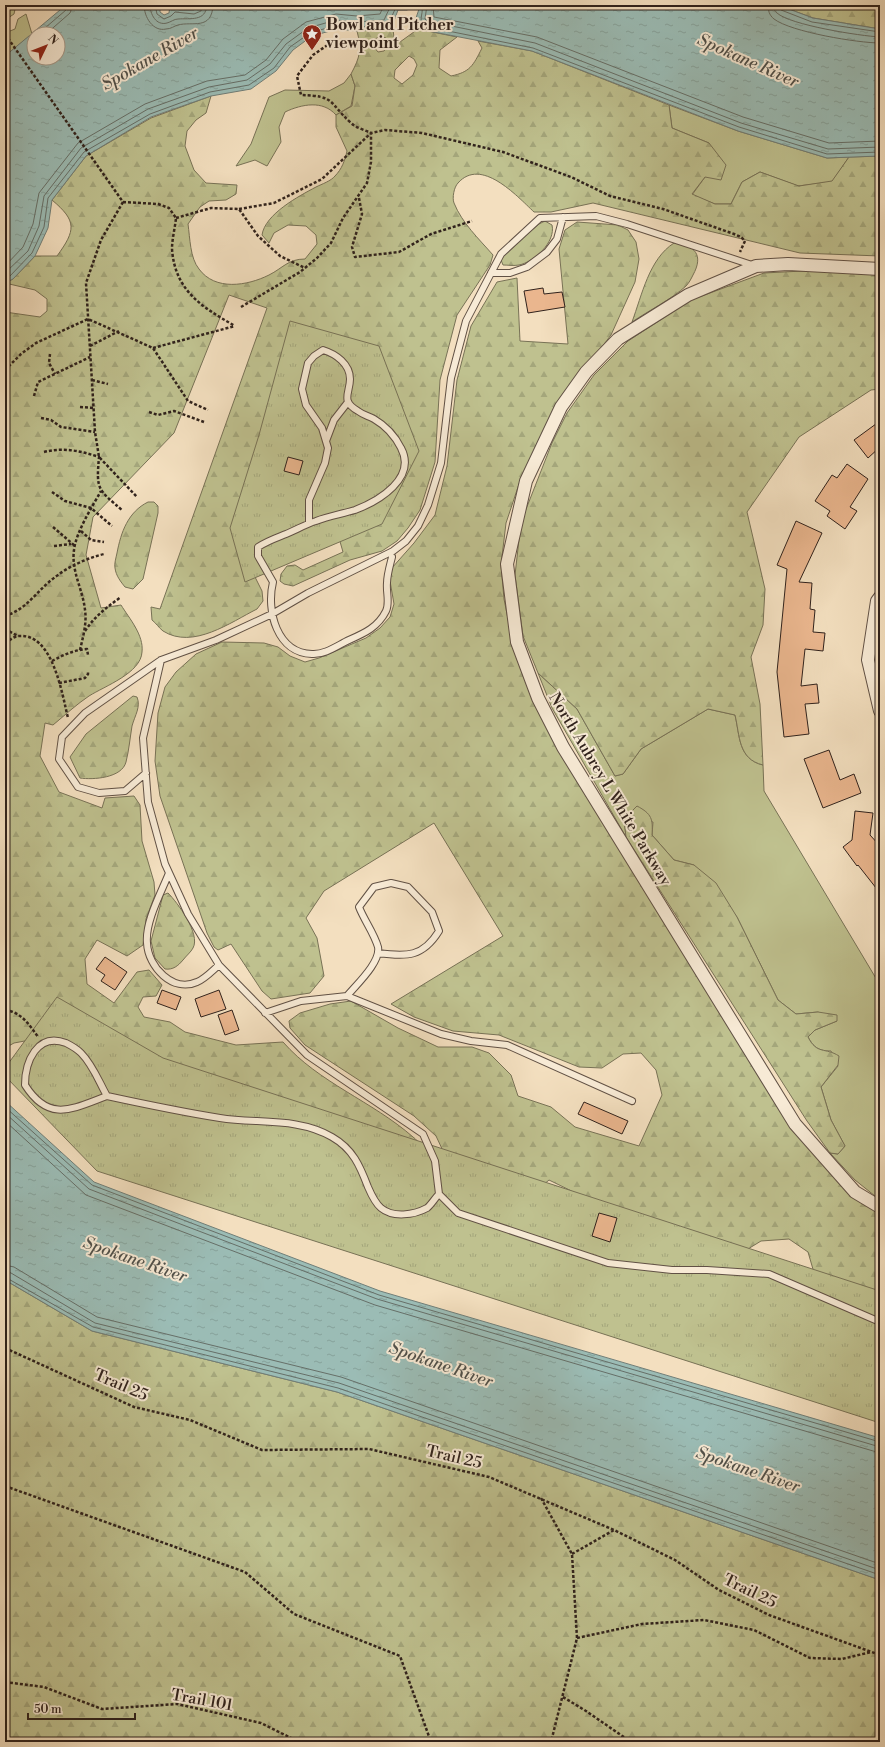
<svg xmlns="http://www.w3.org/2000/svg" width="885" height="1747" font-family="'Libre Bodoni',serif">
  <defs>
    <pattern id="forest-firs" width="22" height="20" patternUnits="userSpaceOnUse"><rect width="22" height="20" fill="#bfc18f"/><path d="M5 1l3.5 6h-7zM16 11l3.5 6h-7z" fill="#a4a67b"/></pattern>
    <pattern id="park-tufts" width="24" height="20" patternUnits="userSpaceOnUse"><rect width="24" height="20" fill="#bfc18f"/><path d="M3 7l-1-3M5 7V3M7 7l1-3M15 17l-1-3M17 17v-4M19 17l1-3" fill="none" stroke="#a4a67b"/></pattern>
    <pattern id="water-ripples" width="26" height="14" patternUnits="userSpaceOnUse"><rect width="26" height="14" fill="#9bbcb5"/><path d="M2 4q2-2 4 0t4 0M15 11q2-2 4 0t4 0" fill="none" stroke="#86a19b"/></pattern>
  </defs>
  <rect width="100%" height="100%" fill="#f3dfbf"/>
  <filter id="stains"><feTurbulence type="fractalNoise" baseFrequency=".005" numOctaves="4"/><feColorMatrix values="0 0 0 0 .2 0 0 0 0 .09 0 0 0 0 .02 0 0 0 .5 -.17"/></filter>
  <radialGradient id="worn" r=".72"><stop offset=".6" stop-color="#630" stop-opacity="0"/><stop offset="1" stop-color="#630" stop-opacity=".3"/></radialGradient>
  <path fill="#bfc18f" stroke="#787256" d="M5 5H16L14 14 5 20Z
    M26 14 32 34 5 56V26L10 31 15 29 18 19Z
    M351 74 355 86 351 106 336 115C323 100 302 104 285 112L279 127 281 142 267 166 255 160 236 166 251 144 269 97 285 90 329 91 344 83Z
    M669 105 738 131 827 158 849 157 832 182 798 186 760 172 742 182 731 204H715L692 195 705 177 709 143 672 128Z
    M538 673 577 709 615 776 623 774 641 749 708 709 735 715C740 736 738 759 763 765L764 791 880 985V1200L855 1180 830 1153 838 1154 845 1146 831 1120 821 1087 838 1066 831 1051C819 1051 814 1048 808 1037L815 1030 837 1021 818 1012 796 1014 778 1000 737 917 694 865 674 860 652 835 653 822 624 819 626 837 552 708Z"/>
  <path fill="url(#forest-firs)" stroke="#787256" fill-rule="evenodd" d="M778 5H880V29L813 18Z
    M371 29H393L394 38 400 42 418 29 457 37 440 50 439 68 451 76C470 72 473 66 482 48L478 41 532 51 669 105 672 128 709 143 726 165 721 180 705 177 692 194 715 204H731L742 182 760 172 799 186 832 181 849 157 880 156V256L800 253 593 203 551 212H534C516 195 481 157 458 183 454 187 452 198 454 203 462 223 479 239 493 255L490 265 457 315 440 380 435 462 420 510 408 528 397 541 382 551 350 560 293 586 284 584 280 581 281 574 287 566 295 565 303 570 343 552 339 538 252 571 262 591 263 601 257 609C231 622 193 650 163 631 159 628 156 623 152 620L151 607 160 609 267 308 229 295 174 433 93 517 86 555 101 608 121 605C129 618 144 635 142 652 141 673 105 686 89 696 77 704 65 715 53 725L45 723 40 756 59 792 102 808 105 798 134 796 140 805 142 841 154 882 155 895 146 919 143 945 127 956 97 940 85 959 87 984 114 1003 137 972 149 970 162 985 156 996 143 997 138 1007 144 1017 170 1022 185 1032 236 1045 283 1042C319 1083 372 1101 413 1137 419 1141 423 1150 427 1157L46 1037 14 1043 5 1048V312L40 317 47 311V299L35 290 5 283 13 279 35 256H57C76 230 77 221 52 200L86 156 151 118 211 96 206 113 196 120 187 131 185 146 194 170 206 183 237 185 236 194 226 200 209 201 200 207 188 224C190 238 190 258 199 269 215 291 247 286 269 275 283 268 288 259 305 259L317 244 316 235 306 226 288 225 274 233 269 243 262 235C265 214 299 196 316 187 322 184 331 181 335 176 342 169 345 160 347 151L336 127V115L352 106 355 86 351 74C360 57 362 50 357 31ZM381 36 386 38 387 47 384 51 378 52 373 46 375 39ZM409 56 414 59 417 65 413 75 402 84 394 78 395 70Z
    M545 221 552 225C556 242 534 262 519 265 514 266 508 265 503 265L501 260 508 250 539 224Z
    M577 222 618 225 628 230 636 242 639 259 635 282 611 335 556 407 521 478 506 523 501 565 504 599 513 644 533 701 739 1044 853 1194 880 1215V1312L817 1283 808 1252 789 1239 761 1241 730 1260 592 1201 549 1180 504 1218 444 1153 436 1136 414 1116 305 1045 290 1028 289 1021 300 1013 330 1004 351 1001 398 1028 438 1047H472L489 1053 511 1075 518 1096 551 1107 575 1127 639 1146 662 1095 656 1070 641 1053 623 1054 602 1068 579 1067 499 1035 453 1031 414 1017 391 1004 503 936 434 823 324 891 306 918 317 938 324 976 310 993 271 999 262 991 231 944 218 950 214 947 207 933 160 796 155 761 158 713 165 687 176 672 196 654 222 642 264 643 278 647 290 656 305 662 319 658 366 638 380 628 390 617 394 604 390 581 391 569 414 543 435 515 447 466 457 380 471 326 497 282 517 278 520 341 568 344 559 249 565 230Z
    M674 243C695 245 704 255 693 275 691 279 689 283 686 286 672 299 648 311 632 322 642 295 649 259 674 243Z
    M822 270 880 272V389L871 390 799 437 747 512 765 589 763 625 751 657 760 704 763 765C738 759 740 736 735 715L708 709 641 749 623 774 615 776 577 709 538 673 523 636 515 575 521 522 552 443 567 413 594 375 628 341 691 300 764 273Z
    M148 502H154L158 506V513L143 579 133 589 125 587C121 582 116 576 115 568 114 564 116 558 117 553 121 532 128 512 148 502Z
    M133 696 137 697C141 707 135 715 132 726 130 738 129 750 126 762 122 778 93 780 80 778L70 757 86 734Z
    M637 806C652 814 653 819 652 835L674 860 694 865 716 883 737 917 778 1000 796 1014 818 1012 837 1015V1021L815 1030 808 1037C817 1055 825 1047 839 1056L838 1065 821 1087 831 1120 845 1146 838 1154 830 1153 807 1121 626 837 624 819Z
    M168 893C177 902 201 934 193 948 191 952 186 956 183 960 178 966 173 970 165 969L155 958 151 941 163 895Z
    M5 1280 92 1331 337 1392 880 1580V1742H5Z"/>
  <path fill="url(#park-tufts)" stroke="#787256" d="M290 321 379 346 419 451 382 524 245 582 230 528 259 435Z
    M57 997 163 1058 880 1291V1423L97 1171 5 1076V1068Z"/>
  <path fill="url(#water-ripples)" stroke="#707e78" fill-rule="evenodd" d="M66 5H160V12L164 15 169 13 170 5H176L179 10H194L199 5H778L813 18 880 29V156L827 158 738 131 532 51 418 29 416 18 419 9 416 5 407 10H398L392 26 393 29 357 31 337 29 312 36 293 50 276 71 251 89 211 96 151 117 86 156 52 200 48 228 35 256 13 279 5 283V56ZM34 34H58V58H34Z
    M5 1101 94 1182 380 1291 880 1438V1580L337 1392 92 1331 5 1280Z"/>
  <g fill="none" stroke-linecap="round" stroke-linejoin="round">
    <path stroke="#666f68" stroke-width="1" d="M144 5C144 17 153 32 166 29 171 29 174 26 178 25 192 21 212 31 213 5
      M150 5C150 14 156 26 167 23 171 22 174 19 178 19 190 18 206 22 207 5
      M155 5 157 14 164 19 171 16 175 12 194 14 201 11 202 5
      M421 5C425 12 418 18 423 26L533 48 739 127 827 154 880 152
      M427 5 425 19 427 21 535 43 741 123 828 149 880 147
      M433 5 434 17 537 37 743 117 829 143 880 141
      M768 5C768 10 769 15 774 19 791 32 858 43 880 43
      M774 5C774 8 774 11 777 13 790 25 860 36 880 37
      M779 5 781 10 812 22 880 32
      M38 34 66 10 68 5
      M46 34 70 13 73 5
      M5 266 23 247 33 224 39 193 78 143 145 104 207 81 245 75 266 60 283 39 306 22 336 14 357 16 380 14 384 5
      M5 273 28 251 39 226 44 196 81 148 148 109 209 87 247 80 270 64 286 44 308 28 336 20 357 22 384 20 391 5
      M5 278 10 276 32 253 44 227 48 198 84 152 150 114 210 92 249 85 274 68 290 47 310 33 337 25 357 27 388 25 396 7 408 5
      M5 1107 92 1185 379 1295 880 1442
      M5 1113 89 1189 183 1225 377 1299 880 1447
      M5 1121 86 1195 375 1305 880 1453
      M5 1265 14 1267 97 1317 341 1377 880 1564
      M5 1271 11 1273 95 1323 339 1383 880 1570
      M5 1277 93 1327 338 1388 880 1575"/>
  </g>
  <path fill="#eab68e" stroke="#30221c" d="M543 288 544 294 562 292 565 307 528 313 524 291Z
    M880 421V447L868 458 854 440Z
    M288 457 303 461 299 475 284 471Z
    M847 464 868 479 850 507 857 511 845 529 827 516 830 511 815 501 832 475 837 478Z
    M796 521 822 533 799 582 812 583 810 609 815 610 813 632 825 633 823 651 805 649 801 686 817 684 819 703 805 704 809 734 784 737 777 672 787 569 777 565Z
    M829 750 840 780 854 774 861 793 823 808 804 759Z
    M855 811 873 813 870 835 880 846V893L858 865 857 866 843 847 852 840Z
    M105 957 127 972 115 990 101 981 105 975 96 969Z
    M162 990 181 997 176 1010 157 1003Z
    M219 990 226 1009 201 1017 195 999Z
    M232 1010 239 1030 225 1035 218 1015Z
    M584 1102 628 1121 622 1134 578 1114Z
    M599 1213 617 1218 610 1242 592 1236Z"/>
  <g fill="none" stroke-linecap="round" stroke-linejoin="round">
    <g stroke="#615145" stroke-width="8">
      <path id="lane" d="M491 273H510L527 267 547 252 557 239 563 217
        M326 441 334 420 348 402
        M309 523V500L325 463 328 448 322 428 306 405 302 389 308 363 314 356 323 350C336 354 350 364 350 379 350 393 340 401 358 411 363 415 369 416 374 419 386 426 395 436 401 448 417 478 379 501 355 510 342 514 329 516 316 521 306 524 296 530 286 534 276 538 267 541 258 547V556L273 582C266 611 277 653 312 654 325 655 338 645 349 640 365 633 378 627 386 611 390 603 386 592 387 583 387 575 390 565 392 557
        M161 660 143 738 148 802 165 864 188 914 219 965 307 1055 423 1134 435 1161 439 1194 458 1213 608 1263 672 1270H707L769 1274 880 1322
        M146 773 125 791 99 793 78 787 59 759 62 737 85 713 161 660 216 640 272 614 308 593 393 551 406 541 418 526 428 505 441 463 451 378 466 321 501 254 540 218 596 216 627 224 755 266
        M169 873C161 893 145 922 147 943 148 967 173 993 197 982 205 979 213 970 219 965
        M347 996C356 985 381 962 378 947 374 933 364 920 359 907L374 887 391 883 408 887 432 912 439 931C423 957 407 957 378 953
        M265 1013 301 1001 347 996 441 1034 471 1041 507 1045 632 1101
        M107 1096C72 1109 49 1123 25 1085 25 1062 37 1032 66 1043 72 1046 77 1049 81 1053 93 1065 99 1082 107 1096 144 1104 182 1112 220 1118 257 1124 298 1117 332 1137 353 1149 360 1166 368 1187 371 1194 375 1203 381 1208 393 1218 414 1215 427 1208 431 1205 435 1198 439 1194"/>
    </g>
    <g stroke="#615145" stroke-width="14">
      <path id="street" d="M880 269 788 264 756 266 688 295 618 339 586 372 561 407 526 481 507 564 517 642 538 698 563 747 795 1124 855 1192 880 1207
        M880 597 877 601 868 660 880 711"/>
    </g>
    <path stroke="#30221c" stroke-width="2.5" stroke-dasharray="3 2" stroke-linecap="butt" d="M5 34 123 202
      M359 198 362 214 352 247 355 257 399 252 431 234 472 221
      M123 202 101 240 86 283 95 432 99 457 137 497
      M123 202 158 204 169 208 176 218C175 228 172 239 172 249 175 291 202 307 235 326
      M239 209 274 203 322 179 371 133 385 130 422 133 503 152 571 177 610 196 663 209 734 234 741 237 745 241 740 252
      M176 218 211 208 239 209 258 236 280 256 305 268
      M241 307 300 272 317 258 331 243 343 218 367 183 371 162V133C365 130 356 128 351 123 328 102 336 96 301 95L297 76 313 55 332 42
      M90 346 119 331
      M153 348 235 326
      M50 354 49 363 55 374
      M5 370 21 354 36 343 88 319 153 348 188 401 208 410
      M92 380 108 384
      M34 396 38 382 90 357
      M80 407 94 408
      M149 412 158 415 174 411 204 422
      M41 418 51 420 61 427 95 432
      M44 452C63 447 81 451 99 457 96 491 98 489 123 511
      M52 492 65 501 91 508 112 526
      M53 527 75 546
      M81 531 91 540 104 542
      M54 546 71 544
      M5 616C26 609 34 595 49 582 65 568 84 559 104 554
      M5 629 18 636
      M85 631C95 616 107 607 121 597
      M5 643C9 641 14 636 19 636 53 633 62 694 68 718
      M80 650C83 637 87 623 85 610 83 590 71 571 74 550 76 532 92 507 101 491
      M52 661C63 655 74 650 87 649L88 655
      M59 683 85 678 88 674V671
      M5 1010C21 1012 29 1024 38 1037
      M5 1348 134 1407 190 1420 262 1450 369 1449 489 1477 614 1530 675 1560 719 1590 769 1615 880 1655
      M5 1486 245 1572 294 1614 400 1656 431 1742
      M541 1498 572 1554 577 1638 551 1742
      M572 1554 614 1530
      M577 1638 642 1624 704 1620 754 1630 810 1658 842 1659 871 1652
      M5 1682 44 1687 102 1709 177 1704 261 1723 299 1742
      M563 1697 586 1711 631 1742"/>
    <use href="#lane" stroke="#f7ead5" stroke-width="6"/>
    <use href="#street" stroke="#f7ead5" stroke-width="12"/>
  </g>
  <defs>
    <g id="sight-pin" transform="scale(1)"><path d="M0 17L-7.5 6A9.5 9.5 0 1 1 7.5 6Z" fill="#8f2418" stroke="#f7ead5"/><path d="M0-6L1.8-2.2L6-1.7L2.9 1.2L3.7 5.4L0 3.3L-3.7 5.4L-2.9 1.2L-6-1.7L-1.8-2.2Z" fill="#fff"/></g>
  </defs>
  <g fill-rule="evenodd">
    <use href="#sight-pin" x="312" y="34"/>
  </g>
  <g text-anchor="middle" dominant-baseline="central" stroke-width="4" stroke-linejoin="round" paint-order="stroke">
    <g font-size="16" font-weight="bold" fill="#30221c" stroke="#f7ead5" text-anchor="start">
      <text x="326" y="25">Bowl and Pitcher<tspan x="326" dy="18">viewpoint</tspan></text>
    </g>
    <g font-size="16" fill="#30221c" stroke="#f7ead5">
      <text transform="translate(610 789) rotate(59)">North Aubrey L White Parkway</text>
      <text transform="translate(121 1385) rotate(23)">Trail 25</text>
      <text transform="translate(454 1457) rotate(13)">Trail 25</text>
      <text transform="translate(750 1591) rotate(26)">Trail 25</text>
      <text transform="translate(202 1700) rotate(10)">Trail 101</text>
    </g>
    <g font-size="17" font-style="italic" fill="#50504a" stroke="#f7ead5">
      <text transform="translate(150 59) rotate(-30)">Spokane River</text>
      <text transform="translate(748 61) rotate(24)">Spokane River</text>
      <text transform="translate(135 1260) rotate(19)">Spokane River</text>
      <text transform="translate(441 1365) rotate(19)">Spokane River</text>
      <text transform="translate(748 1470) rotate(19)">Spokane River</text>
    </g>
  </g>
  <rect width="885" height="1747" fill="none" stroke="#f3dfbf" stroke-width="20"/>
  <rect x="6" y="6" width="873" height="1735" fill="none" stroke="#30221c" stroke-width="2"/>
  <rect x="10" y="10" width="865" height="1727" fill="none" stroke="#30221c"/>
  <g transform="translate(46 46) rotate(47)"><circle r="19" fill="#f7ead5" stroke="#a79a8b"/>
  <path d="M0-3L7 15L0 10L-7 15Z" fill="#8f2418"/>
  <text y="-6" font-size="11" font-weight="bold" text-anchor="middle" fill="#30221c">N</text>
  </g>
  <path d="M28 1713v6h107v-6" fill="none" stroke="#30221c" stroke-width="2"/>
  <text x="34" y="1713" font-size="12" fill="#30221c" stroke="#f7ead5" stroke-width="3" paint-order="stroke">50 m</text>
  <rect width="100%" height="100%" filter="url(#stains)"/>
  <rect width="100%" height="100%" fill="url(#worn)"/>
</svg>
